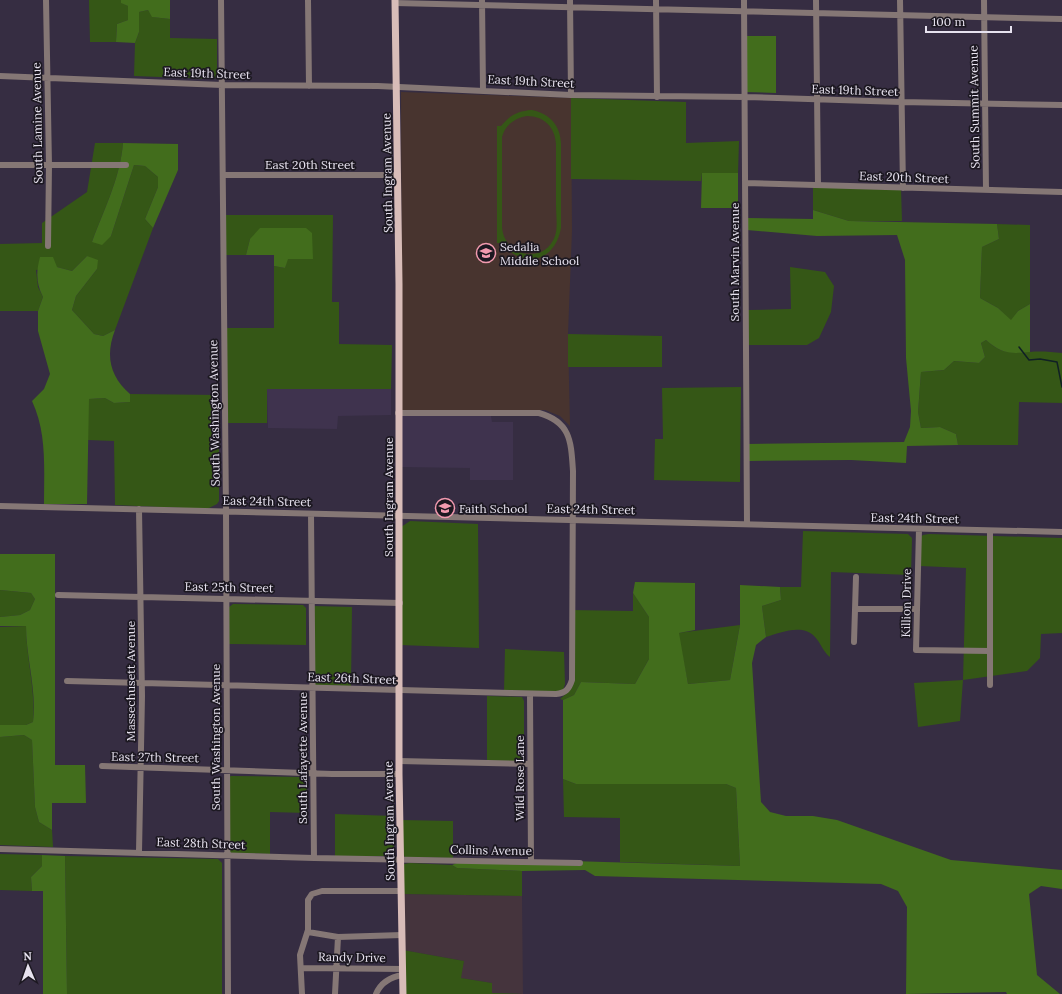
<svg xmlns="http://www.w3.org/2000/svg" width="1062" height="994" font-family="Lora,serif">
  <rect width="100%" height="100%" fill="#362d42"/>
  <path fill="#3f334e" d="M267 389H391V415L338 416 337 429 268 428Z
    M402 416H491L492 422H513V480H470V468L401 467Z"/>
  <path fill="#45343d" d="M403 894 522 896 523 994 492 993V983L460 978 464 961 403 950Z"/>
  <path fill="#48342f" d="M401 92 571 98 572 231 568 334 570 426 560 416 545 410H402Z"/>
  <path fill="#355716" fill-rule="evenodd" d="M89 0H121L122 3 128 6V20L117 24 116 42H90Z
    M148 10 153 17 170 19V38L217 39V76L214 79 134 76 135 43 139 32V12Z
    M571 98 686 102V143L739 141 738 173H702L701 181 571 179Z
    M532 110C550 114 560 125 561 143V228C555 262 523 270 502 243H497V126H501C510 115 518 111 532 110ZM527 116C544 116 555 127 556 144 556 165 556 185 556 205 556 215 558 227 555 236 545 265 504 257 502 227V137C505 125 515 118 527 116Z
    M95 143H123C120 179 104 209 92 242L111 236 134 165 145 166 158 177V187L145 219 153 228 115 330 103 336 94 334 72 310 76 296 97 269 87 256 72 271 57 267 36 270 38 287 43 297 38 311H0V244L42 243V223L87 192Z
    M813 186 901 189 902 221H849L813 210Z
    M224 215H333L332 302H339V344L392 345 391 389H267V423H226L225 328H274V266L285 268 287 259 250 239 246 255H224Z
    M997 224 1030 225V304L1018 311 1011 321 998 308 980 298 982 247 999 239Z
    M790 267 825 272 834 286 831 312 819 338 807 345H747L748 310 791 309Z
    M568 334 662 336V367H568Z
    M986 340C1003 355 1009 352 1030 352 1041 351 1051 352 1062 353V403L1019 402 1018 445H958L956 434 940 427 921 428 918 412 921 372 944 370 954 361 979 363 985 357 981 343Z
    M741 387 740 482 654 480 655 439H663L662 388Z
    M130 394 219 395V501L217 504 207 509 115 505 114 441 88 440V399L105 398 114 403 130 402Z
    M410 521 478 524 479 648 400 645 401 527Z
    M803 531 908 534 912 538 911 575 831 572 830 657C823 652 821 643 815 637 802 623 780 633 766 637L762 606 781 600 780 587H801Z
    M929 534 1062 538V633L1041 634 1040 658 1027 671 963 680 960 721 918 727 914 683 963 680 966 568 920 566 919 538 923 535Z
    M0 590 31 593 35 599 30 610 20 615 0 617Z
    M633 593 649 617V659L635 684 581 682 574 695 563 700 560 699 568 692 571 682 570 610 633 611Z
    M233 604 303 605 306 608V645L228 644 229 607Z
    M313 606 352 607 351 686 313 685Z
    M740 625 730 680 688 684 678 633Z
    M26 626C26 658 36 690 33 722L26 725H0V627Z
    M505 649 564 652 565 684 563 690 556 694 504 692Z
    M487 696 522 697 524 701V759L521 761H487Z
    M24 735 32 740 35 807 39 822 52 830 53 847 0 845V737Z
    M231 776 304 777 307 780V813L270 812V854L231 853 228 849 227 778Z
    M563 779 576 784H726L736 788 740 866 620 862V818L564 817Z
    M335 814 394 816V852L392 856H335Z
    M401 820 453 821V858L405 857 402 853Z
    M0 854 42 855V866L31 877 32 891 0 890Z
    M65 856 218 859 222 863V994H67Z
    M410 863 452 865 457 868 522 871V896L403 894 404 864Z
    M403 950 464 961 461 978 492 983V993L523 994H404Z"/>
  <path fill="#426d1c" d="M121 0H170V19L152 17 148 10 139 12V32L135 43 116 42 117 24 128 20V6L121 3Z
    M745 36H776V93L745 92Z
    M123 143 178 144V170L153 228 145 219 158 187V177L145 166 134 165 111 236 102 245 92 242C104 209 120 179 123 143Z
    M702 173H738V208H701Z
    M813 210 849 221 997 224 999 239 982 247 980 298 998 308 1011 320 1018 311 1030 304V352C1010 354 1002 354 986 340L981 343 985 357 979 363 954 361 944 370 921 372 918 412 921 428 940 427 956 434 958 445 907 446 906 463 851 460 748 461 747 444 904 442 910 427 911 411 906 358 905 260 897 235 817 236 747 230V218L813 219Z
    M260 228H306L312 233 313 259H288L285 268 274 266V255H246L250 239Z
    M87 256 98 260 97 269 76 296 72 310 94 334 103 336 115 330C105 356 110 376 130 394V402L114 403 105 398 89 399 87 504H44C44 468 47 433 32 401L44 389 50 374 38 331V311L43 297C36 283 36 272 40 257H53L57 267 72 271Z
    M0 554H55V765H85L86 803H52V830L39 822 35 807 32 740 24 735 0 737V725H26L33 722C37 690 26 658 26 626H0V617L20 615 30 610 35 599 31 593 0 590Z
    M635 582 695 583V630L679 633 688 684 730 680 740 625V585L780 587 781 600 762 606 766 637 756 645 752 663 761 802 770 812 786 816H813L837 820 951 860 1062 870V889L1041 886 1029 894 1037 975 1060 994H1007L1006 992 906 994 907 907 898 891 881 884 595 876 585 870 522 871 457 868 452 865 457 863 571 861 740 866 736 788 726 784H576L563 779V700L574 695 581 682 635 684 649 659V617L633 593Z
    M42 855 65 856 67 994H43V891H32L31 877 42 866Z"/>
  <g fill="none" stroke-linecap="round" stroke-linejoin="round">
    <path stroke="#102025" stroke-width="1.5" d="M1019 347 1029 360 1040 359 1057 362 1062 387"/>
    <path stroke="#857775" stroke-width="6" d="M46 0 49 165 48 246
      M221 0 226 511 228 994
      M308 0 309 86
      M482 0 483 90
      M570 0 571 95
      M656 0 657 97
      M744 0 747 524
      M816 0 818 185
      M900 0 903 188
      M984 0 986 190
      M395 3 1062 19
      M0 76 222 85 378 86 571 95 746 97 901 102 1062 105
      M0 165H126
      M223 175H398
      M745 183 1062 192
      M0 506 1062 532
      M139 509 142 696 139 852
      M311 514 314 858
      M919 529 916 650 990 651
      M990 531V685
      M58 595 400 603
      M855 609H917
      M854 642 856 577
      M67 681 511 693 556 694C566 693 569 689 572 680L573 471C571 442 571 422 539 413H398
      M530 694 531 862
      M399 761 530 764
      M102 766 332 774H399
      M0 849 314 858 580 863
      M308 932 338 937 402 935
      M301 968 403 969
      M302 994 300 955 308 930V900L312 894 322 891H401
      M335 994 338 937
      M376 994C381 982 390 977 403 975"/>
    <path stroke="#d8bcb8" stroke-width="7" d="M395 0 399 284V774L403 994"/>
  </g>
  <defs>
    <g id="school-ring" transform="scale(1)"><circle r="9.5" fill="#1c1821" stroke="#f29aaf" stroke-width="1.5"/><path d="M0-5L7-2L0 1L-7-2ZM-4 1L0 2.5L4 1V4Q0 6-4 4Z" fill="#f29aaf"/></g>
  </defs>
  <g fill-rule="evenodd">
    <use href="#school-ring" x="486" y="253"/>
    <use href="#school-ring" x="445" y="508"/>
  </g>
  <g text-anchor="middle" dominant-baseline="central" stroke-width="3.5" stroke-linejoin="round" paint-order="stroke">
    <g font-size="12" fill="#e7e2ef" stroke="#1c1821">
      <text transform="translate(207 73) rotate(2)">East 19th Street</text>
      <text transform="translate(531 81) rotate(3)">East 19th Street</text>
      <text transform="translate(855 90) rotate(2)">East 19th Street</text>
      <text transform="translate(974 107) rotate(-91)">South Summit Avenue</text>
      <text transform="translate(37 123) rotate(-91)">South Lamine Avenue</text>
      <text x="310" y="164">East 20th Street</text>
      <text transform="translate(387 173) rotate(-91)">South Ingram Avenue</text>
      <text transform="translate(904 177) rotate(2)">East 20th Street</text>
      <text transform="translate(734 262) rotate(-90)">South Marvin Avenue</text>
      <text transform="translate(214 413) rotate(-91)">South Washington Avenue</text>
      <text transform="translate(388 497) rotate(-90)">South Ingram Avenue</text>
      <text transform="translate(267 501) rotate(1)">East 24th Street</text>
      <text transform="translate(591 509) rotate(1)">East 24th Street</text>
      <text transform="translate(915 518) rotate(1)">East 24th Street</text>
      <text transform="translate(229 587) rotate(1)">East 25th Street</text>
      <text transform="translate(906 603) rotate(-89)">Killion Drive</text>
      <text transform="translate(352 678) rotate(2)">East 26th Street</text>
      <text transform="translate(130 681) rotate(-90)">Massechusett Avenue</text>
      <text transform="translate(215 737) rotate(-90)">South Washington Avenue</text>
      <text transform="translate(155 757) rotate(1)">East 27th Street</text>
      <text transform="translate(302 758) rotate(-90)">South Lafayette Avenue</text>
      <text transform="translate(519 778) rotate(-90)">Wild Rose Lane</text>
      <text transform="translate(389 821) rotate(-91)">South Ingram Avenue</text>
      <text transform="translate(201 843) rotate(2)">East 28th Street</text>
      <text transform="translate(491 850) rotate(1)">Collins Avenue</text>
      <text transform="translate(352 957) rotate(1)">Randy Drive</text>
    </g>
    <g font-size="12" fill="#e7e2ef" stroke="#1c1821" text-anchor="start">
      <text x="500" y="246">Sedalia<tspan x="500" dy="14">Middle School</tspan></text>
      <text x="459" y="508">Faith School</text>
    </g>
  </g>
  <g transform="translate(28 966) rotate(358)" stroke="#1c1821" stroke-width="3" paint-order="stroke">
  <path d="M0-3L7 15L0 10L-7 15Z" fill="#e7e2ef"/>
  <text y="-6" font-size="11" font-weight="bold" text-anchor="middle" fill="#e7e2ef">N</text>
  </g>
  <path d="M926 26v6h85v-6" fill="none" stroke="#e7e2ef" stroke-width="2"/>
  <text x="932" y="26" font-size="12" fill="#e7e2ef" stroke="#1c1821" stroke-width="3" paint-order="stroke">100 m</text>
</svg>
